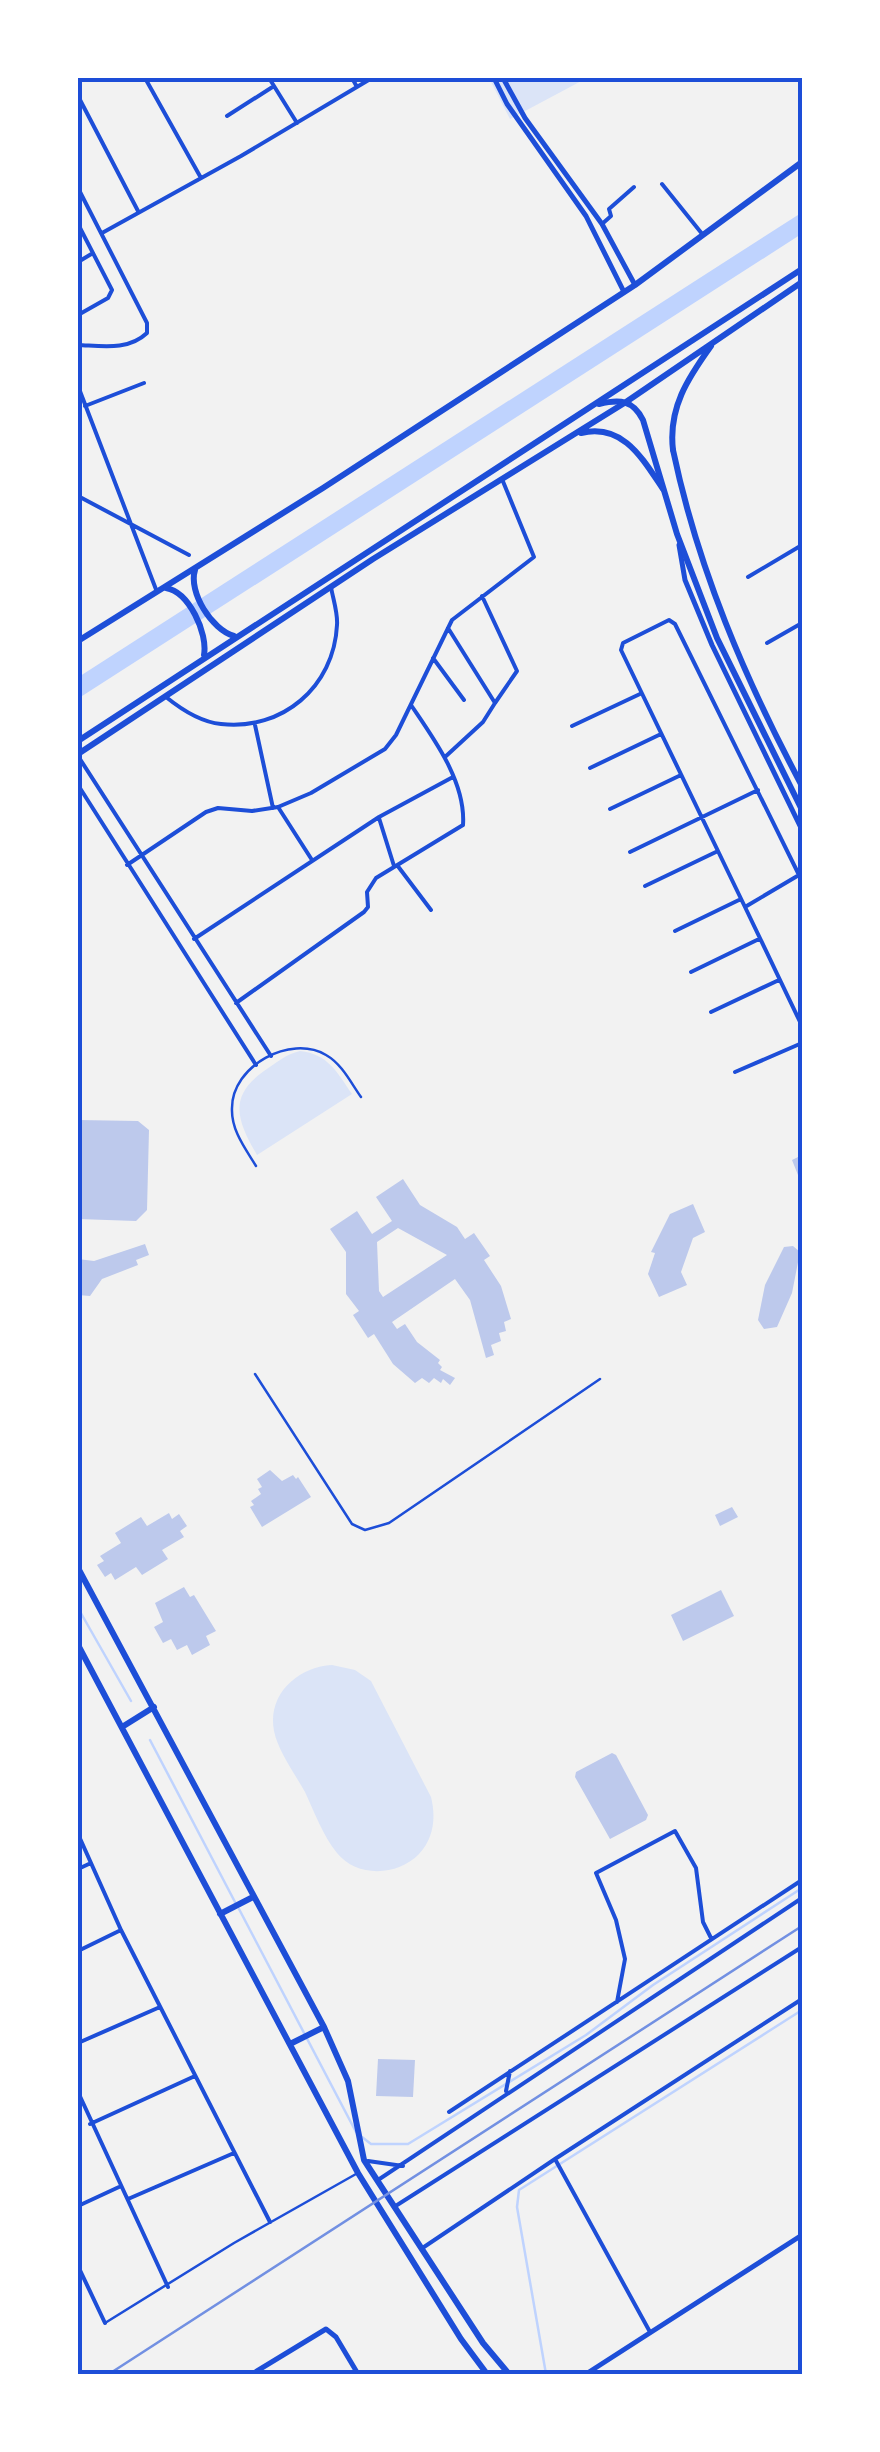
<svg xmlns="http://www.w3.org/2000/svg" width="880" height="2452" font-family="'Fira Sans Condensed',sans-serif">
  <rect width="100%" height="100%" fill="#f2f2f2"/>
  <path fill="#dbe4f7" d="M489 78H587L510 119Z
    M300 1051C328 1054 337 1072 352 1094L257 1155C238 1122 227 1097 264 1071 276 1063 286 1054 300 1051Z
    M332 1665 355 1670 371 1681 431 1797C436 1817 434 1838 419 1854 398 1876 357 1878 337 1853 323 1836 314 1811 305 1792 295 1774 278 1751 274 1731 267 1694 298 1667 332 1665Z"/>
  <g fill="none" stroke-linecap="round" stroke-linejoin="round">
    <path stroke="#bfd3fe" stroke-width="2.5" d="M78 1608 131 1701
      M150 1740 235 1902
      M239 1909 356 2132
      M362 2137 371 2144H408L586 2035 653 1985 802 1888
      M546 2374 517 2207 519 2190 802 2010"/>
    <path stroke="#bfd3fe" stroke-width="18" d="M78 688 802 223"/>
  </g>
  <path fill="#bdc9ec" fill-rule="evenodd" d="M78 1120 138 1121 149 1130 147 1210 136 1221 78 1219Z
    M802 1155V1185L792 1160Z
    M403 1179 420 1205 457 1227 465 1239 474 1233 490 1256 484 1260 501 1286 511 1319 504 1322 506 1331 499 1333 501 1341 491 1345 494 1355 486 1358 470 1300 455 1279 392 1322 397 1329 405 1324 417 1342 440 1360 438 1363 442 1367 440 1370 455 1378 450 1385 443 1379 441 1383 434 1378 429 1383 422 1378 415 1383 393 1364 374 1334 368 1338 353 1315 359 1311 346 1294V1252L330 1229 357 1211 372 1234 392 1221 376 1197ZM398 1228 447 1255 383 1297 379 1291 377 1242Z
    M693 1204 705 1232 693 1238 681 1272 687 1285 659 1297 648 1274 655 1253 651 1252 670 1214Z
    M145 1244 149 1255 136 1260 138 1265 102 1279 90 1296 78 1295V1259L94 1261Z
    M793 1246 800 1252 792 1293 777 1327 764 1329 758 1320 765 1285 784 1247Z
    M270 1470 282 1481 293 1475 296 1479 298 1477 311 1497 262 1527 250 1507 254 1505 251 1501 261 1494 258 1489 262 1487 257 1479Z
    M732 1507 738 1517 720 1526 715 1515Z
    M169 1513 172 1519 179 1514 187 1526 180 1531 184 1537 162 1550 168 1559 142 1575 136 1567 115 1580 111 1573 105 1577 97 1565 104 1561 100 1556 121 1543 115 1533 141 1517 147 1526Z
    M184 1587 190 1597 194 1595 216 1631 206 1636 210 1645 192 1655 187 1645 177 1650 171 1639 163 1643 154 1627 163 1622 155 1603Z
    M721 1590 734 1616 683 1641 671 1615Z
    M612 1753 616 1755 648 1815 646 1820 610 1839 575 1777 576 1772Z
    M378 2059 415 2060 413 2097 376 2096Z"/>
  <g fill="none" stroke-linecap="round" stroke-linejoin="round">
    <path stroke="#1d4ed8" stroke-width="2.5" d="M256 1166C245 1148 231 1130 232 1108 232 1066 290 1034 326 1055 342 1064 351 1083 361 1097
      M255 1374 352 1524 365 1530 389 1523 600 1379
      M105 2323 234 2243 356 2174"/>
    <path stroke="#1d4ed8" stroke-width="4" d="M145 78 201 178
      M269 78 297 123
      M352 78 357 87
      M78 96 138 211
      M227 116 274 86
      M662 184 703 235
      M78 188 147 323V333C128 351 102 346 78 345
      M78 224 112 290 108 298 78 315
      M602 224 611 216 609 209 634 187
      M102 233 241 156 372 78
      M78 262 93 253
      M78 386 157 592
      M85 406 144 383
      M78 496 189 555
      M748 577 802 545
      M448 628 495 703 517 671 482 596
      M767 643 802 623
      M433 658 464 700
      M166 697C182 710 200 722 221 724 282 731 334 687 337 625 338 613 333 599 331 587
      M801 704 802 703
      M255 725 273 808
      M572 726 640 694
      M78 756 271 1056
      M445 757 483 722 495 703
      M590 768 661 734
      M78 785 256 1065
      M278 807 312 860
      M610 809 681 775
      M379 818 394 866
      M630 852 758 790
      M127 865 206 812 218 808 252 811 278 807 311 793 385 749 396 735 452 620 534 557 502 479
      M397 865 431 910
      M645 886 718 851
      M745 907 799 875 675 624 669 620 623 643 621 650 745 907 802 1026
      M675 931 741 899
      M194 939 379 817 453 777
      M691 972 759 939
      M236 1003 364 912 368 907 367 892 376 878 463 825C466 782 434 739 411 705
      M711 1012 779 980
      M735 1072 802 1043
      M78 1834 121 1930 270 2222
      M78 1869 91 1863
      M78 1951 121 1930
      M617 2002 625 1959 616 1920 596 1873 675 1831 696 1868 703 1922 711 1938
      M78 2043 160 2007
      M506 2091 510 2071
      M78 2092 168 2287
      M449 2112 802 1880
      M90 2124 195 2076
      M555 2159 650 2332
      M368 2161 403 2166
      M378 2180 802 1898
      M128 2199 234 2153
      M78 2206 119 2187
      M394 2207 802 1947
      M421 2249 555 2159 802 1999
      M78 2266 105 2323"/>
    <path stroke="#1d4ed8" stroke-width="5" d="M494 78 507 104 586 216 624 292
      M503 78 525 118 602 224 635 285
      M679 545 685 580 712 645 802 830
      M252 2374 326 2329 336 2337 358 2374
      M586 2374 802 2235"/>
    <path stroke="#1d4ed8" stroke-width="6" d="M78 1568 324 2027 348 2081 364 2160 483 2343 509 2374
      M78 1645 358 2173 461 2339 487 2374
      M122 1727 154 1707
      M220 1914 253 1897
      M290 2044 324 2027"/>
    <path stroke="#1d4ed8" stroke-width="6" d="M599 404C620 399 633 400 643 420L677 534 717 638 802 810
      M673 450C698 569 745 679 802 786
      M78 641 323 488 635 285 802 162"/>
    <path stroke="#1d4ed8" stroke-width="6" d="M581 433C623 423 642 458 663 489
      M673 450C668 408 688 378 711 346
      M195 570C188 592 212 630 234 636
      M166 588C189 592 208 633 204 655
      M78 741 802 269
      M78 754 373 559 626 402 802 282"/>
    <path stroke="#7290e2" stroke-width="2.5" d="M109 2374 802 1926"/>
  </g>
  <rect width="880" height="2452" fill="none" stroke="#ffffff" stroke-width="160"/>
  <rect x="80" y="80" width="720" height="2292" fill="none" stroke="#1d4ed8" stroke-width="4"/>
</svg>
